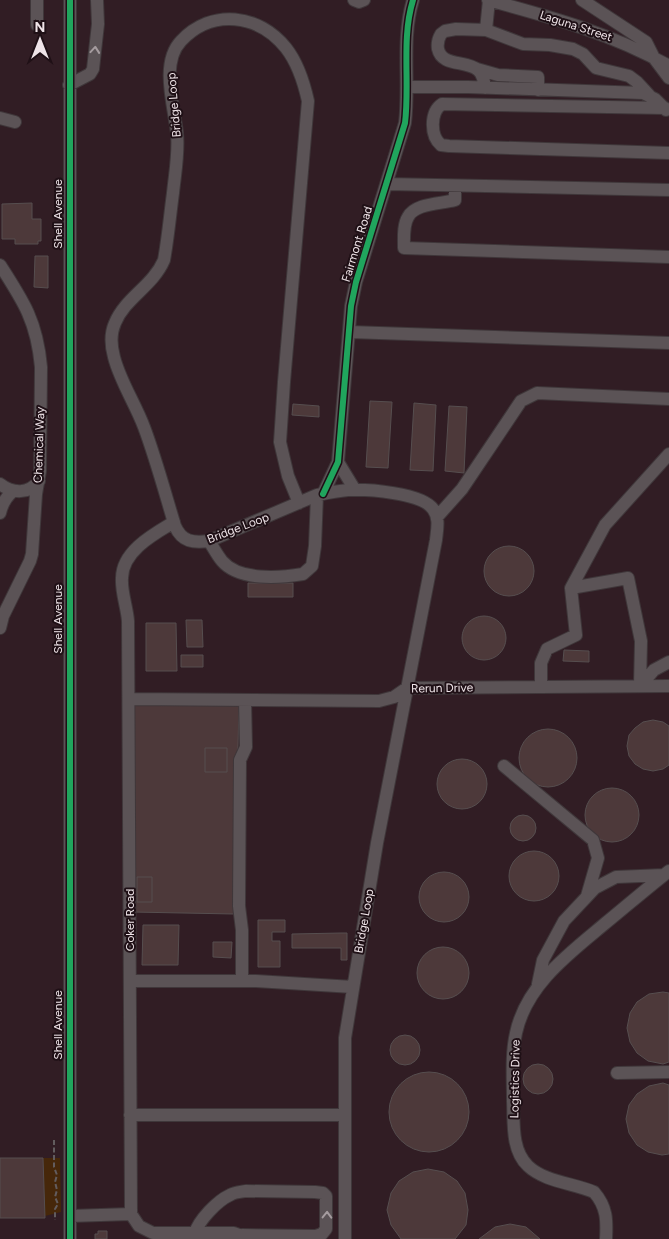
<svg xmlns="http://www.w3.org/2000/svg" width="669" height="1239" font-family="Figtree,sans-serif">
  <rect width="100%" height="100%" fill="#261c20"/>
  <path fill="#311d24" d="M0 0H669V1239H0Z"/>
  <path fill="#46270a" d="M43 1158H60L61 1212 45 1216Z"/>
  <path fill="#4d393a" stroke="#564e4f" d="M32 203V219H41V241H38V244H15V239H2V204Z
    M35 256H48V288L34 287Z
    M370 401 392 402 388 468 366 467Z
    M414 403 436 405 433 471 410 470Z
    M293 404 319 406V417L292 415Z
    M449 406 467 407 464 473 445 471Z
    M484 571a25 25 0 1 1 50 0a25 25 0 1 1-50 0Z
    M248 583H293V597H248Z
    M462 638a22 22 0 1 1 44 0a22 22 0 1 1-44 0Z
    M186 620H202L203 647H187Z
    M146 623H176L177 671H146Z
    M564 650 589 651V662L563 661Z
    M181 655H203V667H181Z
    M133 703 239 704 234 914 132 912Z
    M653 720 663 722 669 726V765L663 769 653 771 643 769 635 764 629 756 627 746 629 735 635 728 643 722Z
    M519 758a29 29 0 1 1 58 0a29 29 0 1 1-58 0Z
    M205 748H227V772H205Z
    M437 784a25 25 0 1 1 50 0a25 25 0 1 1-50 0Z
    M585 815a27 27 0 1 1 54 0a27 27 0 1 1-54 0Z
    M510 828a13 13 0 1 1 26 0a13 13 0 1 1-26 0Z
    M509 876a25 25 0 1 1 50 0a25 25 0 1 1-50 0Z
    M419 897a25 25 0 1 1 50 0a25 25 0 1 1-50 0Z
    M137 877H152V902H137Z
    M258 920H285V932H272V941H280V967H258Z
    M143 925H179L178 965H142Z
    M341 933H347V960H341V948H292V934Z
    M213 942H232L231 958 213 957Z
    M417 973a26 26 0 1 1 52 0a26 26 0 1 1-52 0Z
    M663 992 669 993V1062L663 1064 648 1061 637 1053 630 1042 627 1028 630 1013 637 1002 649 994Z
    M390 1050a15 15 0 1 1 30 0a15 15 0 1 1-30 0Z
    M523 1079a15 15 0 1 1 30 0a15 15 0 1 1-30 0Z
    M389 1112a40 40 0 1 1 80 0a40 40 0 1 1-80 0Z
    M663 1083 669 1085V1154L662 1155 648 1152 637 1145 629 1133 626 1119 629 1105 637 1094 649 1086Z
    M0 1158H43L45 1218H0Z
    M428 1169 444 1172 457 1181 465 1193 468 1210 466 1225 455 1239H401L391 1225 387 1210 391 1193 399 1181 413 1172Z
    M510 1224 526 1227 540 1239H479L495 1227Z
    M98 1231H107V1239H95V1234H98Z"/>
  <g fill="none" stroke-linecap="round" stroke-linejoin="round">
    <g stroke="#3f373a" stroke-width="14">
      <path id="minor" d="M70 0V1239
        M354 0 359 2 364 0
        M488 0C551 17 613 34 669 66
        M582 0 646 42 654 58 669 78
        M37 25V0
        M486 30 523 44 550 45 573 49 583 54 596 68 629 76 637 82 649 95
        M477 69 498 75 538 77V90
        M69 85 90 74 93 69 98 24 97 0
        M407 87H468L643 93 655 99 666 110
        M485 88C484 81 483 74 478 70 466 60 442 67 438 49 437 43 438 39 441 34L445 31 456 29 486 30 489 0
        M665 108 442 104C430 112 430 136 441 145L449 146 669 153
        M0 118 15 122
        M387 184 669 190
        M455 186V200C441 204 415 203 408 217 403 225 404 238 404 248L669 257
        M0 265C24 302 37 322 41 367L40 471 36 494 32 554 30 561 3 616 0 628
        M350 332 669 343
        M338 462 355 490
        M0 484C13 494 29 494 39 481
        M323 494 338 462 351 306 356 282 405 123C410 83 401 39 413 0
        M299 503 288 476 280 442 284 382 308 101C304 83 297 62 286 48 259 14 212 8 181 41 160 63 174 106 177 133 179 153 175 173 173 193 170 215 168 238 164 260 153 286 125 298 115 323 110 334 111 346 114 357 120 381 135 403 144 427 156 459 165 493 175 526 182 542 193 543 209 541L317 495C327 493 337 491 348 490 367 489 422 493 433 509 440 518 437 530 436 540L377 843 345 1038V1239
        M0 513C2 504 5 498 13 491
        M437 517 462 489 521 401 537 393 669 399
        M174 522C154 534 122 551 122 578 121 592 127 607 128 621L131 1214 139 1226 153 1233H234L250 1239
        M209 541C213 547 217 555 222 561 239 581 279 578 303 574L312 566 315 546 317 495
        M571 588 605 525 669 454
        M640 686 654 670 669 662
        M541 687V663L547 649 576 635 571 588 628 578 641 641 640 686
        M129 699 379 701 394 697 407 688 669 686
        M504 766 593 840 598 858 587 896
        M130 981H256L353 987
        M242 981V930L239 906 240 760 246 747 245 700
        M538 984 543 960 564 921 595 888 616 877 664 875
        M617 1073 669 1072
        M130 1115H344
        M70 1216 131 1214
        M195 1233C199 1220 217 1201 230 1195 235 1192 241 1192 246 1191L315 1192 323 1193 326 1196V1229L322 1234 316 1236 242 1235
        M606 1239C607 1220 607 1207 594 1192 573 1183 545 1182 528 1166 511 1150 514 1122 513 1101 513 1079 511 1055 516 1033 526 986 567 955 602 926 624 908 646 889 669 871"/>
    </g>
    <path stroke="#625c5e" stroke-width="2" stroke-dasharray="5 2.5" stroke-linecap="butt" d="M54 1140V1167L57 1175 55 1182 57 1190 55 1197 58 1204 55 1209V1220"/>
    <use href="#minor" stroke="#5b5356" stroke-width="12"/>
    <g stroke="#1f1016" stroke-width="9">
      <path id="cycleway" d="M70 0V1239
        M323 494 338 462 351 306 356 282 405 123C410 83 401 39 413 0"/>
    </g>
    <use href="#cycleway" stroke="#20a55d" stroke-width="6"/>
  </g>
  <defs><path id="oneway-chevron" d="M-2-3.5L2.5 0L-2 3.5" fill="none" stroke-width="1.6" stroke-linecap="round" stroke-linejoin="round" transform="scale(1.25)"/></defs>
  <g stroke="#a59c9f">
    <use href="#oneway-chevron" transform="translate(95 50) rotate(-85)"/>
    <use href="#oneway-chevron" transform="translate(327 1215) rotate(-89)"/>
  </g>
  <g text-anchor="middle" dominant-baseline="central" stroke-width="4" stroke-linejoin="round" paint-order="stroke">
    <g font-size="12" fill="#efe4e8" stroke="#1f1016">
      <text transform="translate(576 26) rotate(18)">Laguna Street</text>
      <text transform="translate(174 105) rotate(-95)">Bridge Loop</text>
      <text transform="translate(58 214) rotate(-90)">Shell Avenue</text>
      <text transform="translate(357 244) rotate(-73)">Fairmont Road</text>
      <text transform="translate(39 445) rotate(-88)">Chemical Way</text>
      <text transform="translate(238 528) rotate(-21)">Bridge Loop</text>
      <text transform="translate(58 619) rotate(-90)">Shell Avenue</text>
      <text transform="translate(442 688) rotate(-1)">Rerun Drive</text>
      <text transform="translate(130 920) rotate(-90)">Coker Road</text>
      <text transform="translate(364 921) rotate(-80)">Bridge Loop</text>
      <text transform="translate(58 1025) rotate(-90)">Shell Avenue</text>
      <text transform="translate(515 1079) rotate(-89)">Logistics Drive</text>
    </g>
  </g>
  <g transform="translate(40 40)" stroke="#1f1016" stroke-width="4" paint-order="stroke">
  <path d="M0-4L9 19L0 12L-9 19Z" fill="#efe4e8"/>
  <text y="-8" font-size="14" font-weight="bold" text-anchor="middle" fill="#efe4e8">N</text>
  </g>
</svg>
